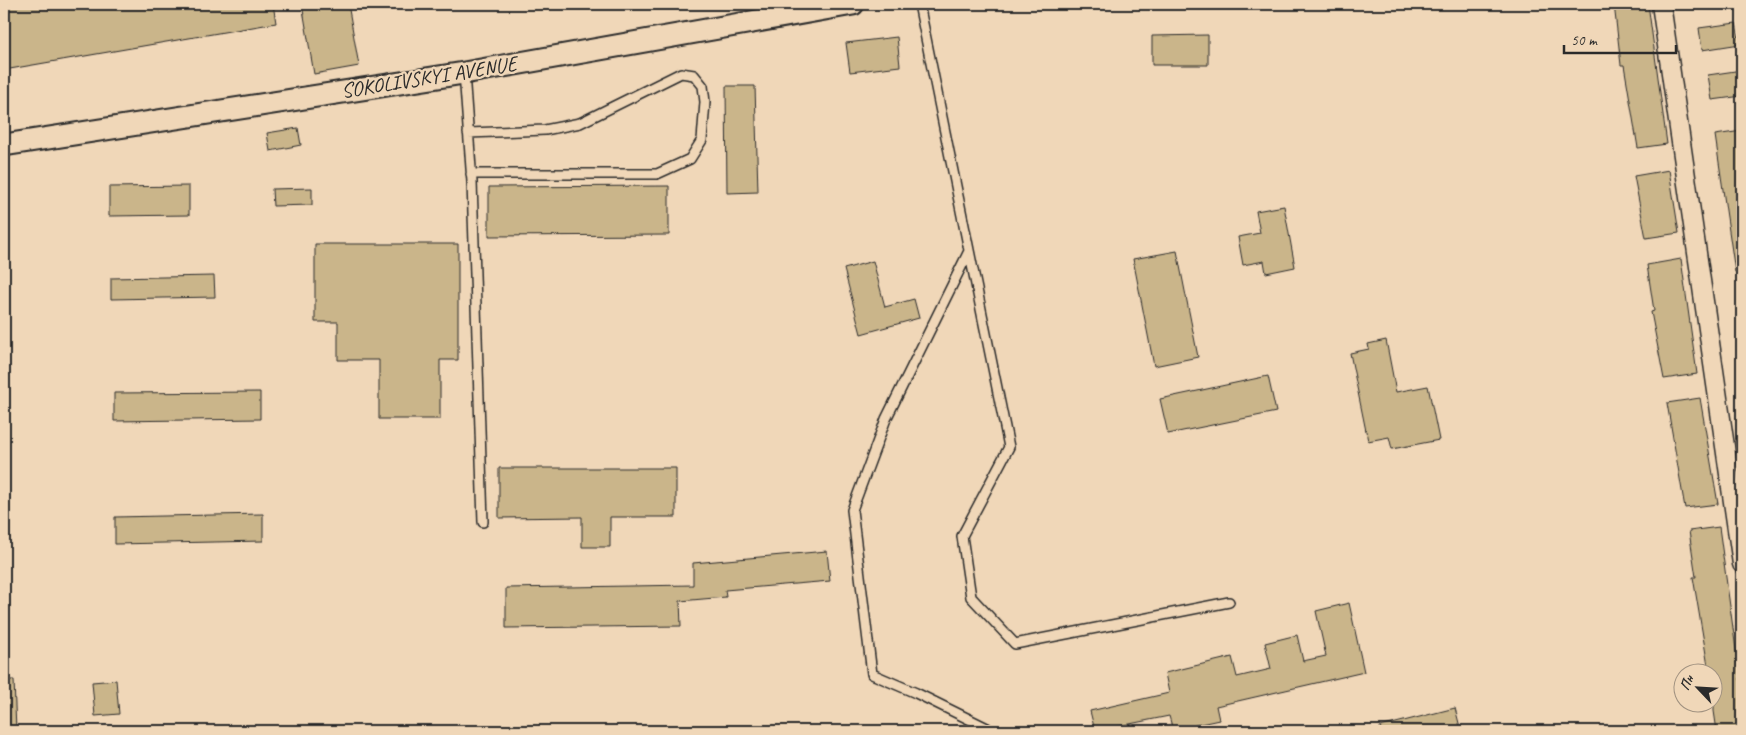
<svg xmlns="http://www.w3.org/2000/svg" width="1746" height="735" font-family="Caveat,sans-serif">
  <rect width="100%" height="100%" fill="#f0d7b8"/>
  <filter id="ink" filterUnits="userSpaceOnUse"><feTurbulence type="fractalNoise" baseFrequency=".02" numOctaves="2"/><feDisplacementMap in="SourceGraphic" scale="10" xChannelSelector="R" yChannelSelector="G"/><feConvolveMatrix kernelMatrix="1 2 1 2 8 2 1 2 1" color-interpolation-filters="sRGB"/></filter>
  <g filter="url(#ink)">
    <path fill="#cab58a" stroke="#2b2b2b" d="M4 4H273L276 23 4 70Z
      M302 4H348L359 66 314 74Z
      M1614 4H1648L1667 144 1638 148 1624 65H1621Z
      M1736 23 1740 44 1702 50 1699 28Z
      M1208 35V65H1152V36Z
      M897 37 900 66 850 72 846 43Z
      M1742 70V96L1712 100 1708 75Z
      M726 86H755L758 192 727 193Z
      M298 128 301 145 270 151 267 133Z
      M1742 131V272H1735L1715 135Z
      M1669 170 1679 233 1646 238 1634 176Z
      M189 186V215L109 216V187Z
      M669 186V235L489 236V187Z
      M312 188V205L273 206 272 189Z
      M1284 206 1295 267 1266 273 1264 261 1243 265 1238 237 1260 233 1256 211Z
      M315 244H458V360H440V419H379V360H338V322H315Z
      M1177 251 1198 357 1154 366 1133 259Z
      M1681 259 1697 374 1664 379 1651 312 1654 311 1647 265Z
      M873 261 885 307 914 299 919 318 861 334 844 269Z
      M214 276 215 297 111 299V278Z
      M1386 340 1396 392 1428 386 1439 440 1392 449 1389 437 1368 441 1350 353 1369 349 1368 344Z
      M1268 376 1276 412 1168 434 1160 399Z
      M260 392V419L114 421V393Z
      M1700 398 1718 504 1685 508 1667 403Z
      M499 468H676V517H610V547H582V517L499 518Z
      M263 514V541L115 544V517Z
      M1719 527 1742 693V731H1717L1714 711V672H1709L1693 577H1696L1689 531Z
      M827 551 830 581 725 590 726 597 680 601 681 626 506 628V588L693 585V563Z
      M1349 603 1364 672 1216 706 1219 720 1173 730 1169 716 1095 731 1090 711 1169 693 1165 673 1232 657 1237 677 1271 669 1265 643 1297 635 1303 661 1326 656 1316 611Z
      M4 680H14L16 731H4Z
      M116 680 119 714 95 716 92 682Z
      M1455 708 1461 731H1381L1380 727Z"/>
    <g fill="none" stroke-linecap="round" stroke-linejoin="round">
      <g stroke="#2b2b2b" stroke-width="12">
        <path id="service" d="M919 4 1009 447 962 536 971 597 1015 644 1229 602
          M464 73 472 182 483 522
          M468 133 545 130 580 123 681 73 694 75 703 86 705 102 702 140 690 159 657 174H471
          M969 251 886 419 852 510 872 674 916 693 987 728 989 731"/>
      </g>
      <g stroke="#2b2b2b" stroke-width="21">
        <path id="minor" d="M1661 4 1742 564"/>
      </g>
      <g stroke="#2b2b2b" stroke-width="25">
        <path id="tertiary" d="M4 145 464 73 853 4"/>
      </g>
      <use href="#service" stroke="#f0d7b8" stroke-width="9"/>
      <use href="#minor" stroke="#f0d7b8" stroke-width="18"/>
      <use href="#tertiary" stroke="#f0d7b8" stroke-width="21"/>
    </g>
  </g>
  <g text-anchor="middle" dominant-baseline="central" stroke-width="4.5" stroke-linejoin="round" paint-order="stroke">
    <g font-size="21" fill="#2b2b2b" stroke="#f0d7b8">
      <text transform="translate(429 77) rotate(-9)">SOKOLIVSKYI AVENUE</text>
    </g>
  </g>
  <rect width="1746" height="735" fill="none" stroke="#f0d7b8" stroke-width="20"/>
  <rect x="10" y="10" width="1726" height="715" fill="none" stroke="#2b2b2b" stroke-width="2" filter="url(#ink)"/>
  <g transform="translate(1698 688) rotate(295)"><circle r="24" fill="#f0d7b8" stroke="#a19280"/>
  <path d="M0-4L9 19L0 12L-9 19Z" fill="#2b2b2b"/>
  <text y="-8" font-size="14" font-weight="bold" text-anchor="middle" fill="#2b2b2b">Пн</text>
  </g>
  <path d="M1564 45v8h112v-8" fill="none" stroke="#2b2b2b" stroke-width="2.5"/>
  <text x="1571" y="45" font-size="15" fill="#2b2b2b" stroke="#f0d7b8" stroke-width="4" paint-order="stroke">50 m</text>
</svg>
